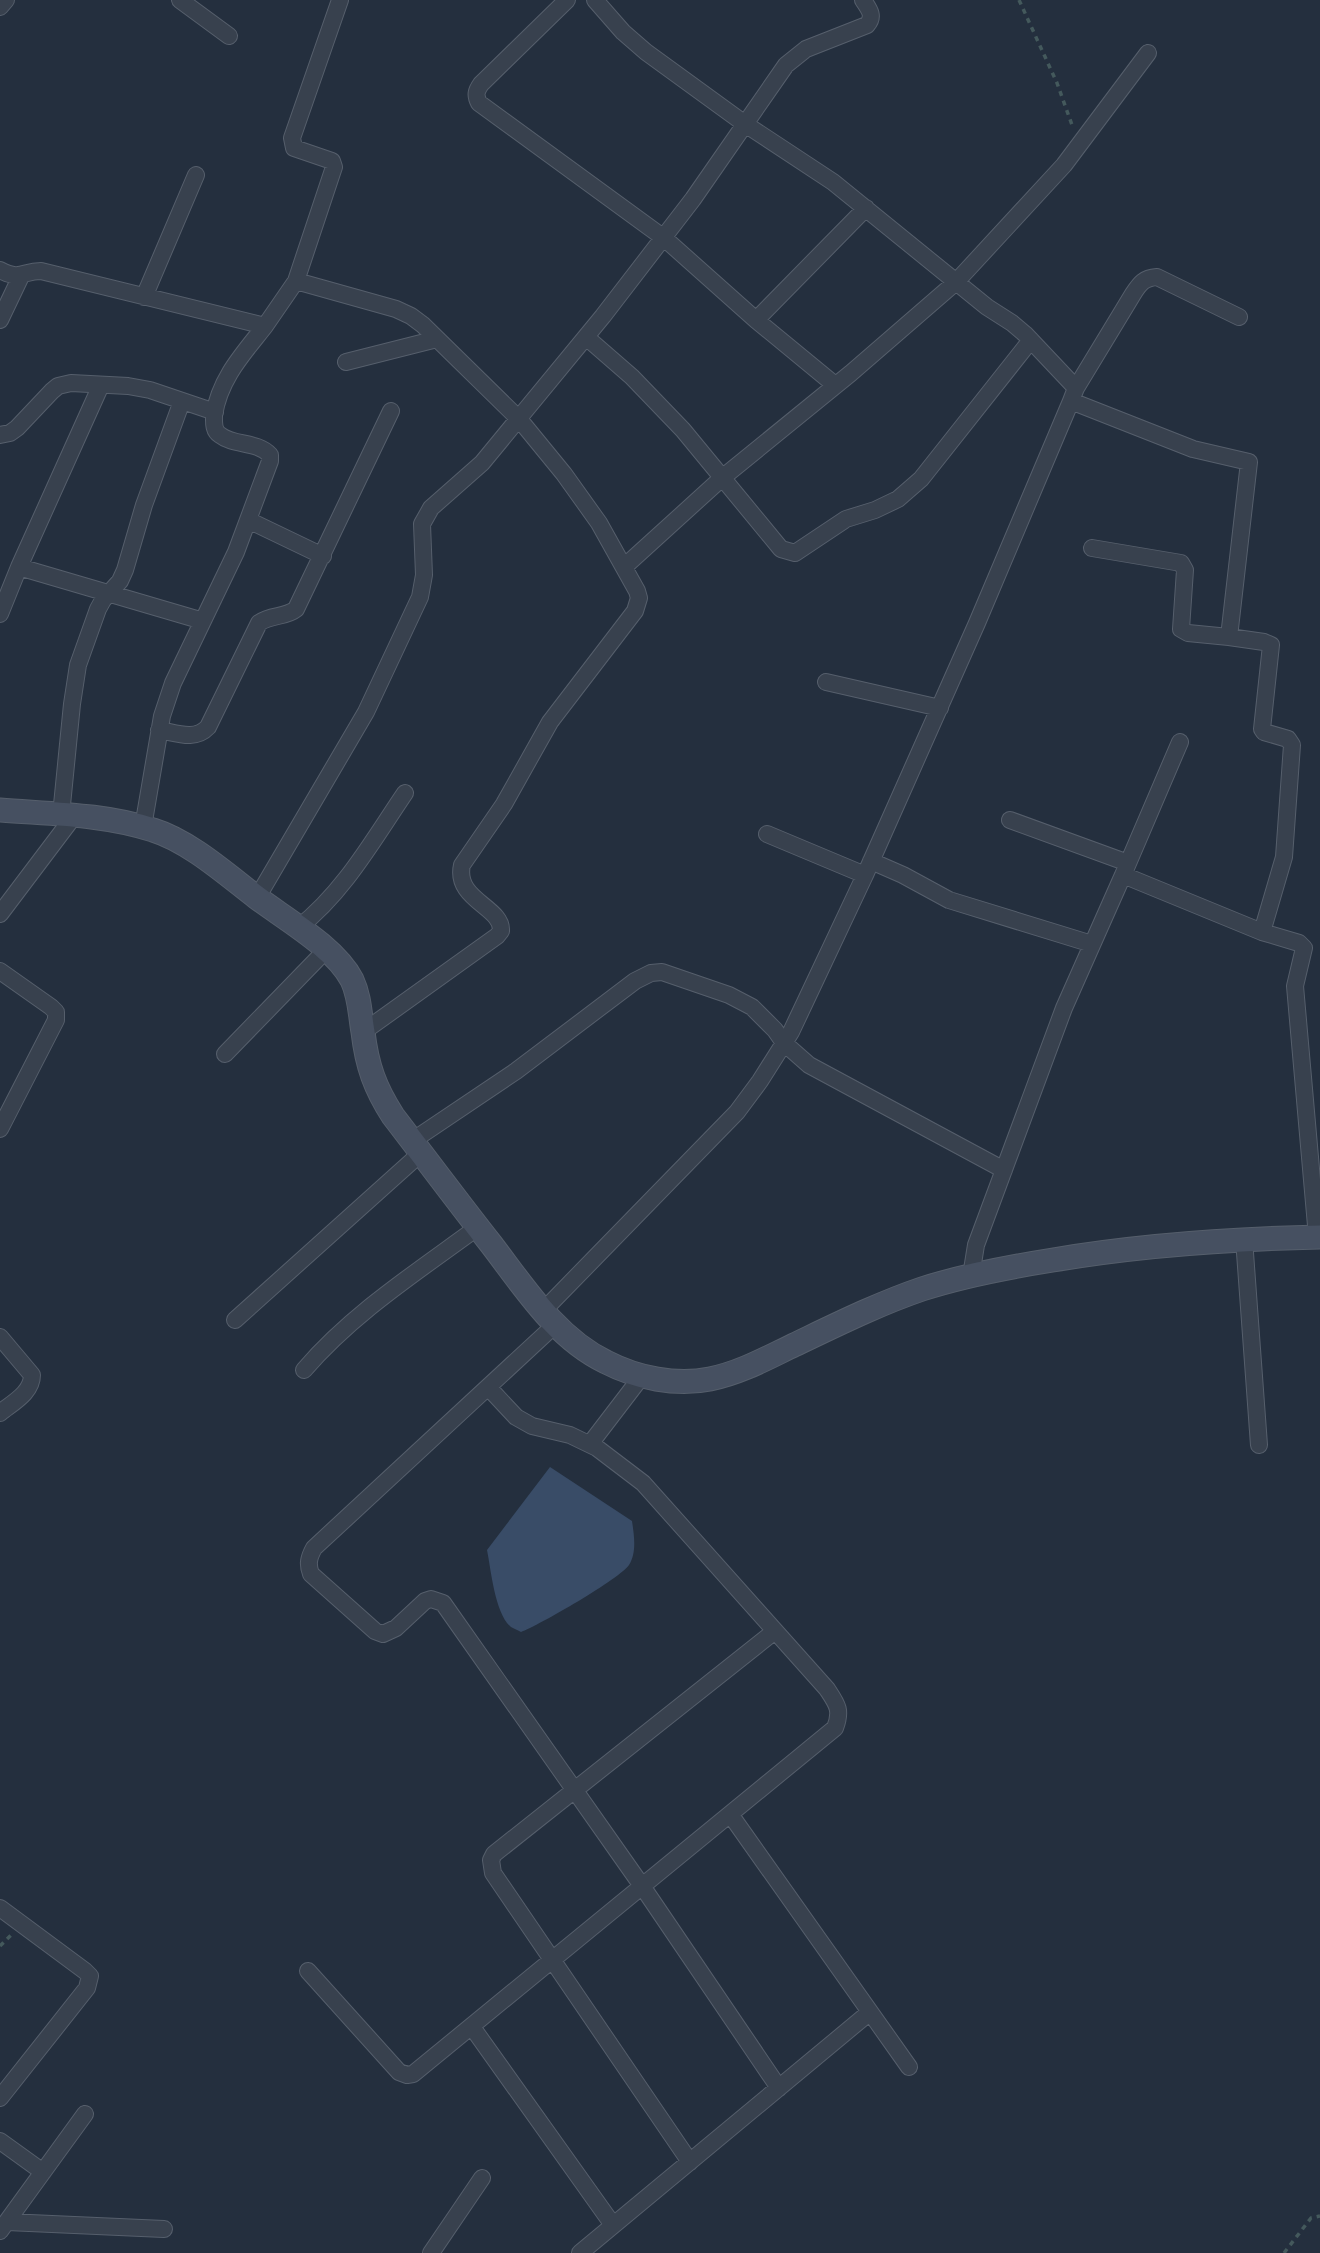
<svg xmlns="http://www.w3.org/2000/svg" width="1320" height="2253" font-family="Cabin,sans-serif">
  <rect width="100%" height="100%" fill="#242f3e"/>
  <path fill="#394c67" d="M550 1467 632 1521C634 1535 637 1552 629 1565 621 1578 538 1626 521 1632 518 1630 514 1629 511 1627 495 1614 491 1570 487 1550Z"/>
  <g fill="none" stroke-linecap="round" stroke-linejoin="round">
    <g stroke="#565f6c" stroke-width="18">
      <path id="street" d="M180 0 229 36
        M567 0 481 84C476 91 475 95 479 103L664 238 756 320 835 385
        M595 0 623 32 646 52 745 124 833 182 987 307 1012 323 1025 334 1076 388 1071 401 1193 449 1249 462 1229 637 1264 642 1271 645 1262 729 1264 732 1288 739 1292 745 1284 857 1262 932 1299 943 1304 948 1295 986 1317 1237
        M0 7 6 0
        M0 270C21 281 22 271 41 271L265 326 296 281 396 309 411 316 423 325 519 419 564 474 599 523 637 591 639 598 635 611 550 722 504 804 462 865C454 900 503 907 501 931L497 936 363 1032
        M296 281 334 167 332 161 294 148 292 138 340 0
        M144 297 196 175
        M0 320 21 276
        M756 320 866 208
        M586 337 632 377 683 430 781 549 795 553 846 519 875 510 898 499 921 479 1031 340
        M346 362 437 339
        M1076 388 1133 294C1140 283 1144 278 1157 277L1239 317
        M0 435 10 433 17 428 52 391 58 386 71 383 128 386 150 390 215 412
        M248 520 323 556
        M1092 548 1181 563 1185 570 1181 629 1188 633 1229 637
        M19 567 203 621
        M624 567 722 478 851 373 956 282 1064 165 1148 53
        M0 614 19 567 101 385
        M826 682 940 708
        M159 730C177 733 195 741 208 727L259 623C271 614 285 618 296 609L391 411
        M61 815 72 704 78 665 98 609 103 600 120 581 125 570 144 505 182 401
        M1010 820 1128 863
        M143 827 162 716 173 683 236 552 270 461V455C257 441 234 446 220 435 213 431 214 422 214 415 220 378 243 354 265 326
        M767 834 865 875
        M871 861 903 875 949 900 1092 944
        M1123 875 1180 742
        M257 898 366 712 420 597 424 575 422 524 431 508 482 463 603 316 693 199 786 65 806 49 867 25C875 16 869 9 863 0
        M0 914 74 816
        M298 928C344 892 373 840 405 793
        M0 971 51 1007 56 1012V1020L0 1129
        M225 1054 326 950
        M412 1141 516 1071 635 981 651 973 662 972 729 995 752 1007 775 1030 784 1043 809 1065 1004 1170
        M1244 1239 1259 1445
        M971 1276 976 1245 1064 1008 1123 875 1262 932
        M543 1311 737 1112 760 1081 791 1032 865 875 977 623 1071 401
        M235 1320 421 1153
        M556 1324 314 1548C309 1557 307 1564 311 1574L375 1631 383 1634 396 1628 425 1601 431 1599 443 1603 642 1886 779 2088
        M0 1337 32 1375C32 1393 12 1403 0 1413
        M304 1370C353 1313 417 1272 478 1227
        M590 1444 642 1376
        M730 1814 909 2067
        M0 1908 85 1971 90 1976 87 1988 0 2098
        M308 1971 399 2072 407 2075 413 2074 835 1728C842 1710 837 1704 827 1689L643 1483 597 1448 570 1435 532 1426 516 1417 488 1387
        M472 2027 613 2225
        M0 2141 43 2172
        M690 2162 493 1873 491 1860 494 1854 775 1631
        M7 2222 164 2229
        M0 2231 85 2114
        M431 2253 482 2178
        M580 2253 870 2012"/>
    </g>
    <g stroke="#565f6c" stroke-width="25">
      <path id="secondary" d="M0 810C51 814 105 814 153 830 189 841 226 874 256 897 285 919 335 947 352 980 360 997 360 1015 363 1032 367 1066 375 1088 393 1116 426 1159 458 1202 491 1244 524 1287 556 1338 606 1362 637 1378 676 1386 710 1379 740 1373 767 1358 794 1345 836 1325 878 1304 922 1289 965 1275 1009 1267 1053 1260 1142 1245 1230 1239 1320 1237"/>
    </g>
    <path stroke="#44595c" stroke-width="3.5" stroke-dasharray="5 5" stroke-linecap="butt" d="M1019 0 1057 83 1072 125
      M0 1946 11 1935
      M1284 2253 1311 2218 1320 2216"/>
    <use href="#street" stroke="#38414e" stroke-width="16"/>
    <use href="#secondary" stroke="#465061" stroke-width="23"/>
  </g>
</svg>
